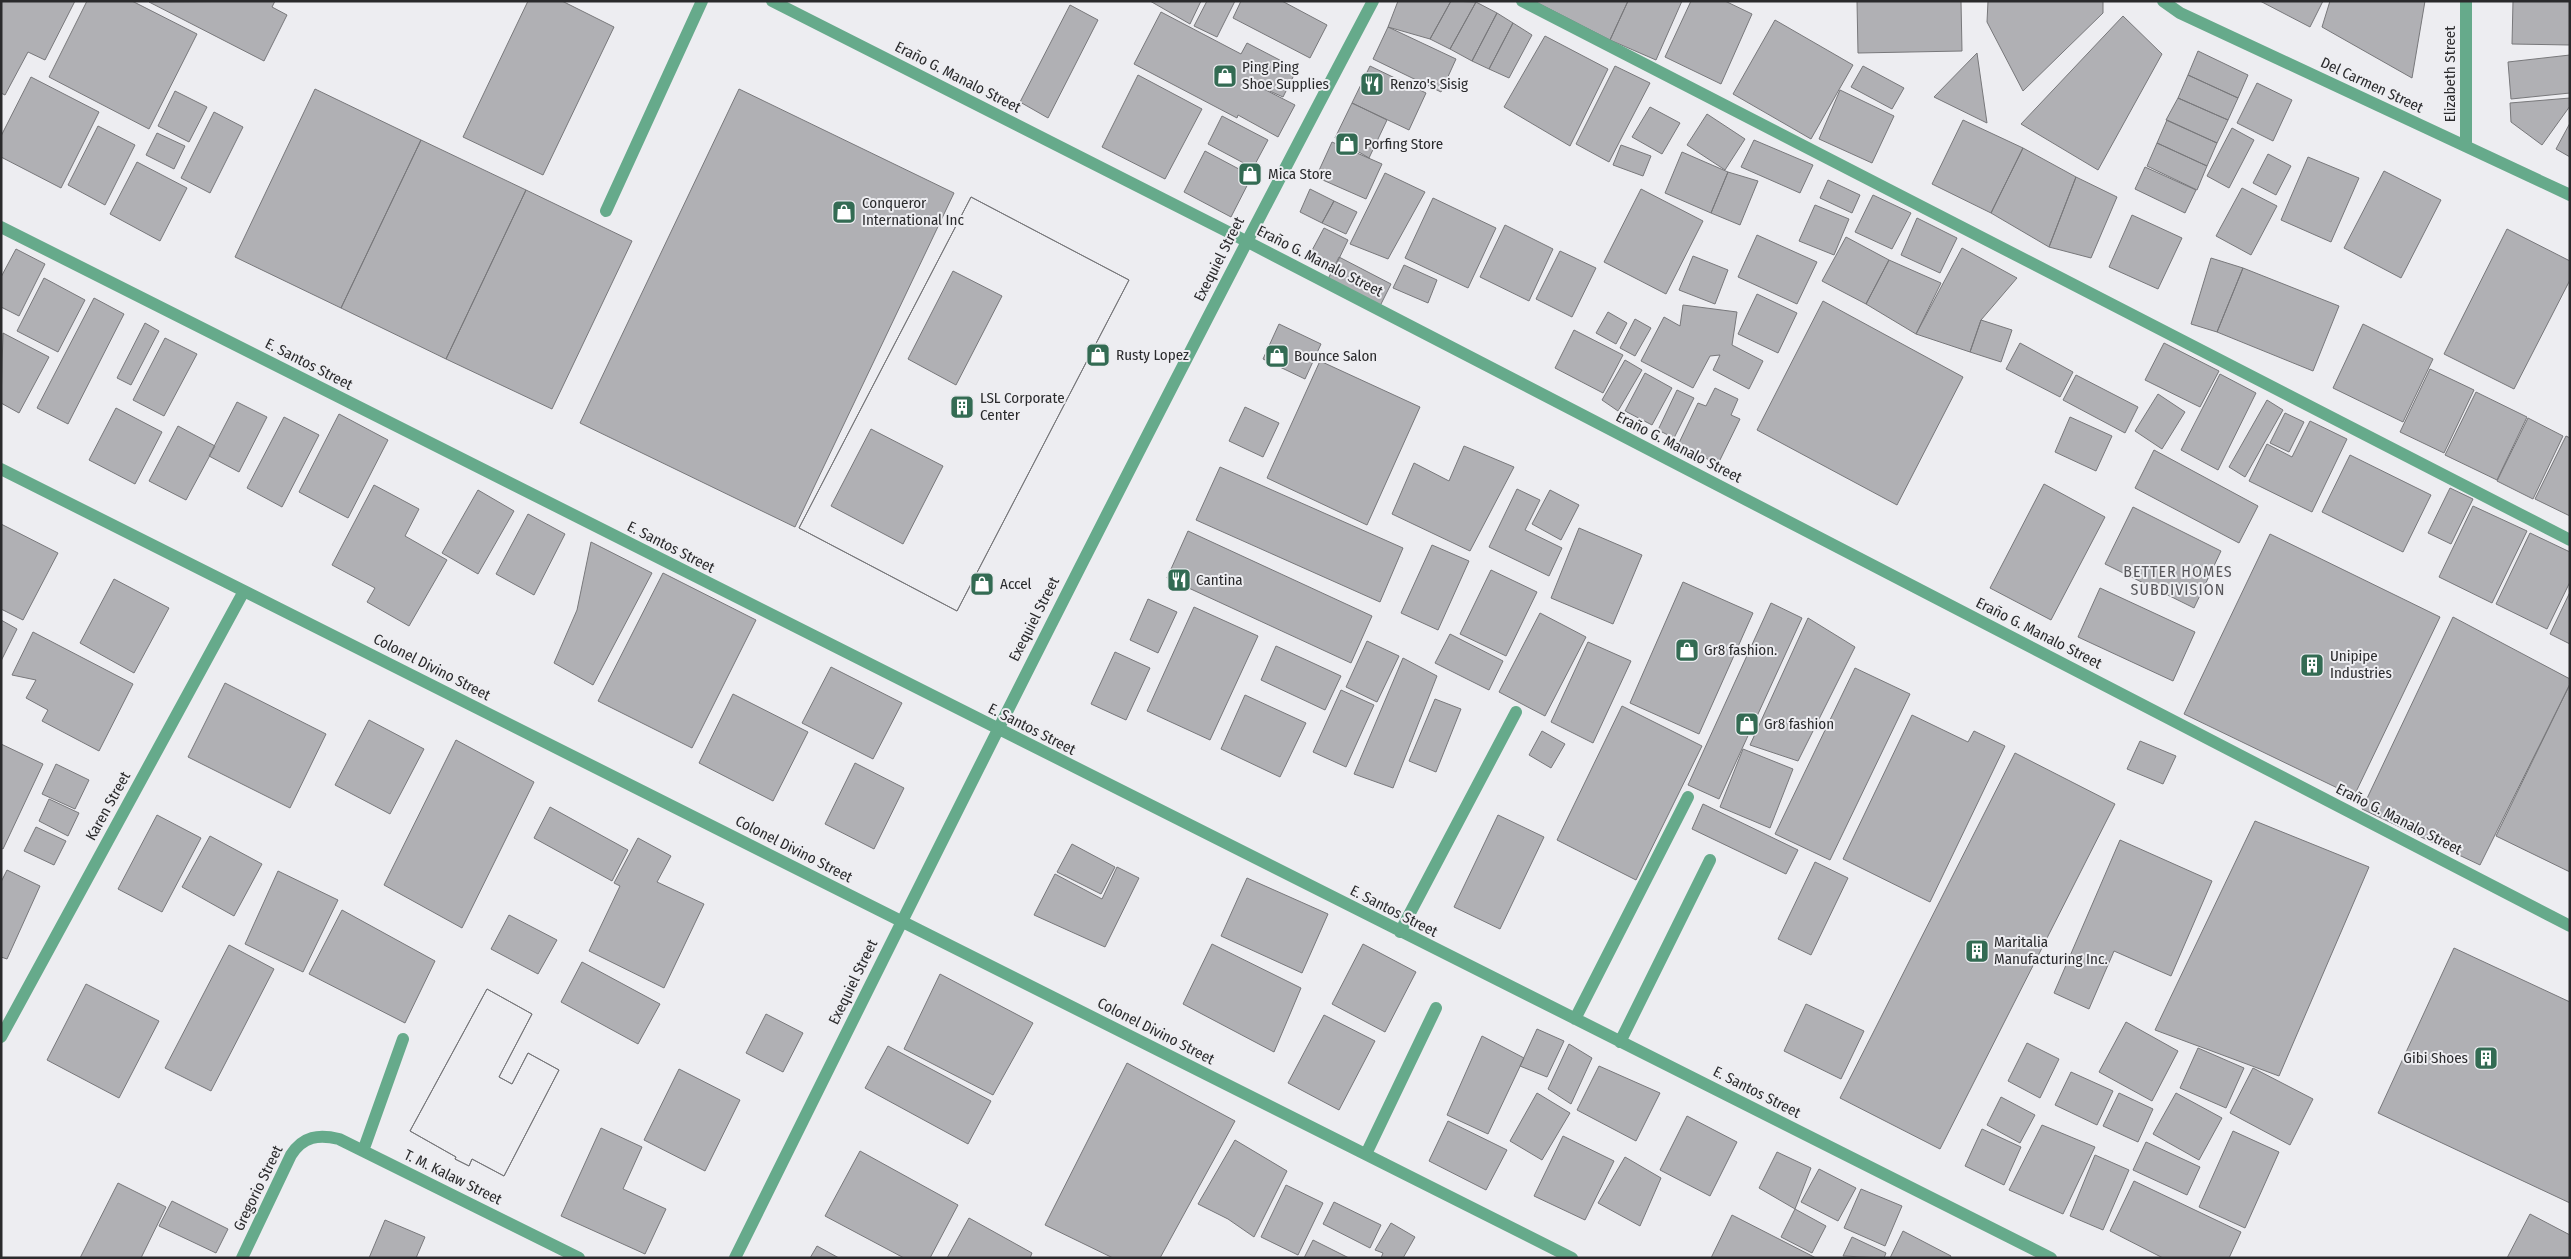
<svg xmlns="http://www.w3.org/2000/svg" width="2571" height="1259" font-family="'Fira Sans Condensed',sans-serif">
  <rect width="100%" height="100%" fill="#ededf1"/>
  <path fill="#b0b0b4" stroke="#78787b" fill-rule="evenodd" d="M1 1H75L45 60 28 52 5 95 1 93Z
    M87 1H132L197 34 149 129 49 77Z
    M275 1 272 7 287 15 264 61 149 2Z
    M528 1H562L614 27 543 175 463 137Z
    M1150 1H1201L1190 24Z
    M1207 1H1235L1217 37 1194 26Z
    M1241 1H1282L1327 25 1310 58 1233 18Z
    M1398 1H1451L1430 39 1388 27Z
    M1451 1 1476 2 1450 49 1430 39Z
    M1534 1H1628L1610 40Z
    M1628 1H1682L1656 60 1610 40Z
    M1691 1H1725L1752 14 1721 84 1665 57Z
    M1857 1H1961L1962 51 1858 53Z
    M1988 1H2103V13L2023 91 1987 22Z
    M2260 1H2323L2310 27Z
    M2330 1H2425L2412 78 2322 27Z
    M2513 1H2570V45L2512 44Z
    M1476 2 1497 13 1472 61 1450 49Z
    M1070 5 1098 20 1048 118 1020 102Z
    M1161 12 1241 54 1247 43 1297 69 1283 97 1254 84 1295 105 1278 137 1238 115 1237 118 1134 64Z
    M1497 13 1513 23 1489 69 1472 61Z
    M2123 16 2162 54 2098 170 2021 124Z
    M1775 20 1853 65 1811 139 1733 94Z
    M1513 23 1532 35 1509 78 1489 69Z
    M1388 27 1456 59 1441 92 1373 59Z
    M1545 36 1608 69 1570 146 1504 107Z
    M2198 51 2248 75 2238 98 2188 75Z
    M1977 53 1987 123 1934 97Z
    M2570 55V93L2511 99 2508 62Z
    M1370 66 1426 93 1409 130 1352 103Z
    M1615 66 1650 83 1609 162 1576 144Z
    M1863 66 1904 88 1892 109 1851 87Z
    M1138 75 1202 109 1165 179 1102 147Z
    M2188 75 2238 98 2228 120 2178 98Z
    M31 77 99 112 61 188 1 157V136Z
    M2257 83 2292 100 2273 141 2237 123Z
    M315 89 421 140 341 308 235 257Z
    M739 89 954 193 795 527 580 423Z
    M1840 90 1894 116 1872 163 1819 139Z
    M175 91 207 107 189 142 158 126Z
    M2178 98 2228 120 2217 143 2166 120Z
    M2570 98V106L2542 145 2511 122 2510 103Z
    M1352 103 1387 120 1369 158 1335 138Z
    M1650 107 1680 123 1662 154 1632 137Z
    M214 112 243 127 210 193 181 178Z
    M1707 114 1745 139 1725 170 1687 145Z
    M1222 116 1268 140 1253 168 1208 144Z
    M1963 120 2023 148 1991 213 1932 184Z
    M2167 120 2217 143 2207 166 2157 143Z
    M2570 123V157L2556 149Z
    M98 126 135 145 105 205 68 185Z
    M2232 128 2254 140 2229 188 2207 176Z
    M157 133 185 146 174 169 146 155Z
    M421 140 526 190 446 359 341 308Z
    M1754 140 1813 165 1800 193 1741 167Z
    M1332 142 1382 164 1366 199 1316 177Z
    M2157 143 2207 166 2197 190 2147 166Z
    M1621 145 1651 156 1643 176 1613 165Z
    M2023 148 2076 177 2049 247 1991 213Z
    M1205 151 1252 176 1231 217 1184 192Z
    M1682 152 1728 172 1711 213 1665 193Z
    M2268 154 2291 166 2276 195 2253 183Z
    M2308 157 2359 178 2331 242 2281 220Z
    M137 162 187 188 160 241 110 214Z
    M2145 167 2196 190 2185 213 2135 189Z
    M2384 171 2441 200 2401 278 2344 248Z
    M1728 172 1758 181 1740 225 1711 213Z
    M1385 173 1425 192 1388 259 1350 244Z
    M2076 177 2117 197 2091 258 2049 247Z
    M1828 180 1860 195 1852 213 1820 198Z
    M2242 188 2277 206 2251 255 2216 236Z
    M1310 189 1334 201 1322 223 1300 212Z
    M1641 189 1703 221 1666 294 1604 262Z
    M526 190 632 241 552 409 446 359Z
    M1873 195 1911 213 1892 249 1855 232Z
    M971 197 1129 280 957 611 799 528ZM953 271 1002 296 956 385 908 359ZM871 429 943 466 903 544 831 506Z
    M971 197 1129 280 957 611 799 528Z
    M1433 198 1496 228 1468 288 1405 258Z
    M1334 201 1357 212 1346 234 1322 223Z
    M1815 205 1849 219 1834 255 1799 241Z
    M2132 215 2182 238 2158 289 2109 267Z
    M1917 218 1957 238 1940 273 1901 255Z
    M1505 225 1553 249 1529 301 1480 277Z
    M1324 228 1348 240 1335 267 1310 254Z
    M2507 229 2570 261V280L2514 389 2444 354Z
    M1757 235 1817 262 1797 304 1738 277Z
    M1846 237 1889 260 1866 304 1822 281Z
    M1962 248 2017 278 1981 320 1970 352 1916 334Z
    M16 249 45 264 19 316 1 307V277Z
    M1560 251 1596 268 1572 317 1536 299Z
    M1693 256 1728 270 1715 304 1679 290Z
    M1339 257 1391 284 1379 308 1327 281Z
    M2211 258 2243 268 2217 332 2191 324Z
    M1889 260 1941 283 1916 334 1866 304Z
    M1404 265 1437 280 1428 303 1393 288Z
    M2243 268 2339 306 2313 371 2217 332Z
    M44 278 85 300 58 352 17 331Z
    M1757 294 1797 313 1778 353 1738 334Z
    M94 298 124 314 68 424 37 408Z
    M1823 301 1963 377 1897 505 1757 430Z
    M1683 305 1737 312 1732 345 1763 361 1749 389 1713 370 1720 355 1710 356 1693 388 1641 361 1664 317 1680 326Z
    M1608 312 1627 323 1616 344 1596 333Z
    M1635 319 1651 328 1635 356 1620 348Z
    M1981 320 2012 330 2001 362 1970 352Z
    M145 323 159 331 131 385 117 378Z
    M1279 324 1321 344 1305 379 1263 359Z
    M2363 324 2433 359 2403 422 2333 388Z
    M1574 330 1623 355 1603 393 1555 368Z
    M3 333 49 357 19 413 1 403Z
    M165 338 197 354 164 416 133 400Z
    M2020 343 2073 372 2060 397 2006 369Z
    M2164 343 2219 371 2200 407 2145 380Z
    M1625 360 1642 370 1618 411 1602 400Z
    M1320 361 1420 407 1367 525 1267 478Z
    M2430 369 2474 390 2444 453 2400 432Z
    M1645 373 1672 388 1652 425 1625 411Z
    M2220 374 2256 393 2218 470 2181 450Z
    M2076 375 2138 407 2125 433 2063 400Z
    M1715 388 1738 399 1731 415 1740 419 1718 464 1678 445 1698 403 1706 406Z
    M1677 390 1694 398 1674 438 1658 430Z
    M2476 392 2527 417 2497 480 2445 455Z
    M2158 394 2185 412 2162 449 2135 431Z
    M2267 400 2283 410 2245 477 2229 467Z
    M237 402 267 417 239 472 209 456Z
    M1245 407 1279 423 1263 457 1229 441Z
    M116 408 162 432 135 484 89 460Z
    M2285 413 2304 422 2289 452 2270 443Z
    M339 414 388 440 348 518 299 492Z
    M284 417 319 435 282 507 247 488Z
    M2070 417 2112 436 2096 471 2055 452Z
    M2528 418 2563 436 2533 499 2497 481Z
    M2310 421 2347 439 2312 512 2249 481 2267 444 2292 457Z
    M178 426 215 446 186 500 149 481Z
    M2566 436 2570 438V516L2535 499Z
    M1464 446 1514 467 1470 551 1392 514 1414 463 1449 481Z
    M2154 450 2258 506 2239 543 2135 488Z
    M2350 455 2431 495 2403 552 2322 512Z
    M1220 467 1403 548 1380 602 1196 520Z
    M2044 484 2105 517 2051 620 1990 588Z
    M374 485 419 509 405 536 447 560 409 626 367 602 375 588 332 565Z
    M2450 488 2473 499 2451 544 2428 533Z
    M1517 489 1540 500 1525 530 1562 548 1549 576 1489 547Z
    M478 490 514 511 478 574 442 553Z
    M1550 490 1579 505 1561 540 1532 524Z
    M2473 506 2527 531 2492 603 2439 577Z
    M2133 507 2221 551 2194 608 2105 564Z
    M528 514 565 534 534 595 496 574Z
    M1 524 58 553 23 620 1 609Z
    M1579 528 1642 555 1613 624 1551 598Z
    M1188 531 1372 616 1351 663 1167 578Z
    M2530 533 2570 552V582L2547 629 2496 604Z
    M2270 534 2440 617 2354 796 2184 714Z
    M591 542 652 573 593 685 554 663 577 610Z
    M1432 545 1469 561 1438 630 1401 613Z
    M1491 570 1537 592 1506 656 1460 634Z
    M663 573 756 620 692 748 598 701Z
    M114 579 169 608 134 673 80 643Z
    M1683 582 1753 613 1699 734 1630 703Z
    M2100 588 2195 632 2173 681 2078 637Z
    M2570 592V644L2550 634Z
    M1148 599 1177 612 1158 653 1130 640Z
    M1771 603 1802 618 1719 799 1688 785Z
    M1194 607 1258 636 1210 740 1147 711Z
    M1540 613 1586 637 1545 716 1499 692Z
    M2453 617 2570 679V684L2480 865 2362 809Z
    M1808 618 1855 647 1798 761 1750 745Z
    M1 620 17 629 1 661Z
    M33 632 133 684 99 751 42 721 48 710 26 698 36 680 12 675Z
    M1450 634 1503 661 1489 690 1435 663Z
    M1367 641 1399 656 1377 702 1346 687Z
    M1588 642 1631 661 1593 743 1551 722Z
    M1276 646 1341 676 1325 710 1261 680Z
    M1115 652 1150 668 1126 720 1091 704Z
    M1403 658 1437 676 1393 788 1354 774Z
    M831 667 902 703 873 759 802 723Z
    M1855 668 1910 694 1830 860 1775 834Z
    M225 683 326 734 290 808 188 757Z
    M2570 684V872L2496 836Z
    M1341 690 1374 705 1346 767 1313 752Z
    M733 694 808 732 773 801 699 763Z
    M1245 695 1306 723 1280 777 1221 749Z
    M1435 699 1461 709 1436 772 1409 761Z
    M1622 706 1702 746 1636 880 1557 840Z
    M1912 715 1968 742 1974 731 2005 746 1930 902 1843 859Z
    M369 720 424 749 390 814 335 785Z
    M1542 731 1565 744 1551 768 1529 755Z
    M456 740 534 782 462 928 384 885Z
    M2140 741 2176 756 2163 784 2127 769Z
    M1 744 43 764 3 849 1 848Z
    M1743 749 1793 769 1770 828 1720 807Z
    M2015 753 2115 804 1940 1149 1840 1098Z
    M855 763 904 788 874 849 825 824Z
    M56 764 89 780 75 809 42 794Z
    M49 799 79 813 68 836 39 821Z
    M1703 804 1798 850 1786 874 1692 829Z
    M550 807 628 850 612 881 534 838Z
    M157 815 201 838 162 912 118 889Z
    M1498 815 1544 837 1500 929 1454 907Z
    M2255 821 2369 867 2279 1076 2155 1030Z
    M36 827 66 841 54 865 24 851Z
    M210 836 262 864 234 916 182 887Z
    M638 838 671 856 657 882 704 904 664 988 589 951 620 886 614 883Z
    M2120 840 2212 881 2171 976 2114 951 2089 1009 2054 993Z
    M1072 844 1115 867 1101 894 1057 872Z
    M1815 862 1848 878 1811 955 1778 939Z
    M1117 867 1139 878 1105 947 1034 915 1055 874 1102 899Z
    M7 870 40 886 7 959 1 957V882Z
    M278 871 338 900 303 972 245 944Z
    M1247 878 1328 914 1302 973 1221 936Z
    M342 910 435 961 405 1023 309 974Z
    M509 915 557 940 538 974 491 949Z
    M1212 944 1301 988 1274 1052 1183 1004Z
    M1363 944 1416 972 1385 1032 1332 1004Z
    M229 945 274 969 211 1091 165 1068Z
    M2454 948 2570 1002V1203L2378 1113Z
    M582 962 660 1004 638 1044 561 1002Z
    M940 974 1033 1023 993 1095 904 1049Z
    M86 984 159 1021 119 1098 47 1060Z
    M487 989 532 1014 499 1077 512 1084 528 1053 559 1070 504 1176 472 1159 469 1166 455 1159 456 1157 410 1131Z
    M487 989 532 1014 499 1077 512 1084 528 1053 559 1070 504 1176 472 1159 469 1166 455 1159 456 1157 410 1131Z
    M1806 1004 1864 1031 1841 1079 1784 1051Z
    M766 1014 803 1033 783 1072 746 1053Z
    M1324 1015 1375 1041 1339 1110 1288 1083Z
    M2126 1022 2178 1051 2152 1101 2099 1072Z
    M1537 1029 1564 1041 1547 1077 1520 1066Z
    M1482 1036 1524 1058 1488 1134 1447 1115Z
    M2027 1043 2059 1059 2040 1098 2008 1081Z
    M1569 1044 1592 1058 1571 1104 1548 1089Z
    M888 1046 991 1101 968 1144 865 1088Z
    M2198 1048 2244 1068 2226 1108 2180 1088Z
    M1127 1063 1235 1121 1160 1258H1113L1045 1225Z
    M1599 1066 1660 1093 1636 1141 1577 1110Z
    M2253 1068 2313 1099 2290 1145 2230 1113Z
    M679 1069 740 1100 705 1171 644 1140Z
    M2071 1072 2113 1091 2097 1125 2055 1105Z
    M1537 1093 1570 1113 1542 1160 1510 1141Z
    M2119 1093 2153 1109 2138 1142 2103 1126Z
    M2176 1093 2222 1118 2199 1160 2153 1134Z
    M2001 1097 2035 1115 2020 1143 1987 1125Z
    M1687 1116 1737 1142 1710 1196 1660 1170Z
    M1448 1121 1507 1150 1486 1190 1429 1161Z
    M2042 1125 2095 1147 2063 1214 2009 1190Z
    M601 1128 642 1147 623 1189 666 1209 645 1254 561 1216Z
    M1982 1129 2021 1147 2004 1185 1965 1166Z
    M2233 1131 2279 1152 2245 1228 2199 1207Z
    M1563 1136 1614 1161 1585 1220 1534 1196Z
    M1235 1140 1287 1171 1254 1237 1228 1219 1198 1204Z
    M2146 1142 2200 1167 2187 1195 2133 1170Z
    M860 1151 958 1205 930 1258H904L825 1216Z
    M1777 1152 1811 1168 1795 1209 1759 1188Z
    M2095 1155 2129 1170 2103 1230 2070 1216Z
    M1625 1157 1661 1178 1640 1226 1598 1203Z
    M1819 1169 1856 1188 1838 1221 1801 1202Z
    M2134 1181 2241 1232 2229 1258H2163L2110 1231Z
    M118 1183 166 1207 141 1258H80Z
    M1286 1185 1323 1203 1298 1255 1261 1237Z
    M1861 1189 1902 1206 1885 1246 1844 1228Z
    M172 1201 228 1229 216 1253 159 1226Z
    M1334 1202 1381 1225 1370 1248 1323 1224Z
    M1795 1209 1826 1226 1812 1253 1781 1237Z
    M2530 1214 2570 1235V1258H2507Z
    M1732 1215 1816 1258H1711Z
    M969 1218 1032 1253 1030 1258H947Z
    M385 1220 425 1237 416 1258H369Z
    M1391 1223 1415 1237 1403 1258H1381L1383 1253 1375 1250Z
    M1903 1231 1951 1256 1950 1258H1890Z
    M1852 1237 1886 1253 1884 1258 1843 1256Z
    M1313 1240 1349 1258H1304Z
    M817 1246 839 1258H810Z"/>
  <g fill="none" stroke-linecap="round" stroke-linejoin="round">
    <path stroke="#66aa8b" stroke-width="12" d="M772 1 1246 241 2570 926
      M1522 1 2570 540
      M2163 1 2180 13 2570 195
      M2466 1V146
      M606 211 702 1
      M1 227 2051 1258
      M1 469 1572 1258
      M1400 932 1516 712
      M1575 1019 1688 797
      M1 1037 244 591
      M1620 1042 1710 860
      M363 1151 403 1039
      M1366 1154 1436 1008
      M242 1258 291 1155C303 1136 319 1134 339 1139L579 1258
      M735 1258C943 837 1153 417 1373 1"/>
  </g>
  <defs>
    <g id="shop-square" transform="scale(1.25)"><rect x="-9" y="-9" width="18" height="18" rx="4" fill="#336b53" stroke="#ededf1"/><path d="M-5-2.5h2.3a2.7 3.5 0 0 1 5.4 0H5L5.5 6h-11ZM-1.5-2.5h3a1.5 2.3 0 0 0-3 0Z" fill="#fff"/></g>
    <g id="restaurant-square" transform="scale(1.25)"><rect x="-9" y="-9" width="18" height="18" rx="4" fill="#336b53" stroke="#ededf1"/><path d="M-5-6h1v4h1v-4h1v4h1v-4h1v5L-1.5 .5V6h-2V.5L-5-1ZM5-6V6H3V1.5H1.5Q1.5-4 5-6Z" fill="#fff"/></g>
    <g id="building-square" transform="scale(1.25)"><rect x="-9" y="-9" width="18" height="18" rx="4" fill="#336b53" stroke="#ededf1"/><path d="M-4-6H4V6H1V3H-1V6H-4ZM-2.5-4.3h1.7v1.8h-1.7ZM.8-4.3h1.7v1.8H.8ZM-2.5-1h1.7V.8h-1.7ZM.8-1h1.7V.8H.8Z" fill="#fff"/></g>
  </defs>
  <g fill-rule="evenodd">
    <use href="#shop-square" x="1225" y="76"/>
    <use href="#restaurant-square" x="1372" y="84"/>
    <use href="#shop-square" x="1347" y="144"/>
    <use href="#shop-square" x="1250" y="174"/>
    <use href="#shop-square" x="844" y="212"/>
    <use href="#shop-square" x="1098" y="355"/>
    <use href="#shop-square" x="1277" y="356"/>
    <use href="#building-square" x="962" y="407"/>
    <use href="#restaurant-square" x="1179" y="580"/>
    <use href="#shop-square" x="982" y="584"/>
    <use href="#shop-square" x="1687" y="650"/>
    <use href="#building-square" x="2312" y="665"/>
    <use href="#shop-square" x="1747" y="724"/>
    <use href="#building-square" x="1977" y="951"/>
    <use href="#building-square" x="2486" y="1058"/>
  </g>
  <g text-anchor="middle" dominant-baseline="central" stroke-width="4" stroke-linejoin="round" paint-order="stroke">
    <g font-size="15" fill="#2a2a2c" stroke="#ededf1" text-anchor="start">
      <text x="1242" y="67">Ping Ping<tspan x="1242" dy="17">Shoe Supplies</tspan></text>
      <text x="1390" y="84">Renzo's Sisig</text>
      <text x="1364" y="144">Porfing Store</text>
      <text x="1268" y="174">Mica Store</text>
      <text x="862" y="203">Conqueror<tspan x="862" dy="17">International Inc</tspan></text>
      <text x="1116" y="355">Rusty Lopez</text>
      <text x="1294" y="356">Bounce Salon</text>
      <text x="980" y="398">LSL Corporate<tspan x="980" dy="17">Center</tspan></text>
      <text x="1196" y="580">Cantina</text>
      <text x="1000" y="584">Accel</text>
      <text x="1704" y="650">Gr8 fashion.</text>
      <text x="2330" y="656">Unipipe<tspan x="2330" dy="17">Industries</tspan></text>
      <text x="1764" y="724">Gr8 fashion</text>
      <text x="1994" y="942">Maritalia<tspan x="1994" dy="17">Manufacturing Inc.</tspan></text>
      <text x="2468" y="1058" text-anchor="end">Gibi Shoes</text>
    </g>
    <g font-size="15" fill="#2a2a2c" stroke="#ededf1">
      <text transform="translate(2450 74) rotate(-90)">Elizabeth Street</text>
      <text transform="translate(958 77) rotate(27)">Eraño G. Manalo Street</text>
      <text transform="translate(2372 85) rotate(25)">Del Carmen Street</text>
      <text transform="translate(1219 259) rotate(-63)">Exequiel Street</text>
      <text transform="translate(1320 261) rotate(27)">Eraño G. Manalo Street</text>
      <text transform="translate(309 364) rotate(27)">E. Santos Street</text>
      <text transform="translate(1679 447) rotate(27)">Eraño G. Manalo Street</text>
      <text transform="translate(671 547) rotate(27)">E. Santos Street</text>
      <text transform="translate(1034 619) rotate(-63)">Exequiel Street</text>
      <text transform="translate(2039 633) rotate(27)">Eraño G. Manalo Street</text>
      <text transform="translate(432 667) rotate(27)">Colonel Divino Street</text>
      <text transform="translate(1032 729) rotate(27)">E. Santos Street</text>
      <text transform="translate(108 806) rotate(-61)">Karen Street</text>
      <text transform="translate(2399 819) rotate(27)">Eraño G. Manalo Street</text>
      <text transform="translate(794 849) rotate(27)">Colonel Divino Street</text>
      <text transform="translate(1394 911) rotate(27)">E. Santos Street</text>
      <text transform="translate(853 982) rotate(-64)">Exequiel Street</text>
      <text transform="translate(1156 1031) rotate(27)">Colonel Divino Street</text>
      <text transform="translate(1757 1092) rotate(27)">E. Santos Street</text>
      <text transform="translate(453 1177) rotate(26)">T. M. Kalaw Street</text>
      <text transform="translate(258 1188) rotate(-64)">Gregorio Street</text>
    </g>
    <g font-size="16" letter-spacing="1" fill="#58575b" stroke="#ededf1">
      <text x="2178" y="571">BETTER HOMES<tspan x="2178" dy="18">SUBDIVISION</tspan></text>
    </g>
  </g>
  <rect width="2571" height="1259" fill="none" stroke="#2a2a2c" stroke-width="5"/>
</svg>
